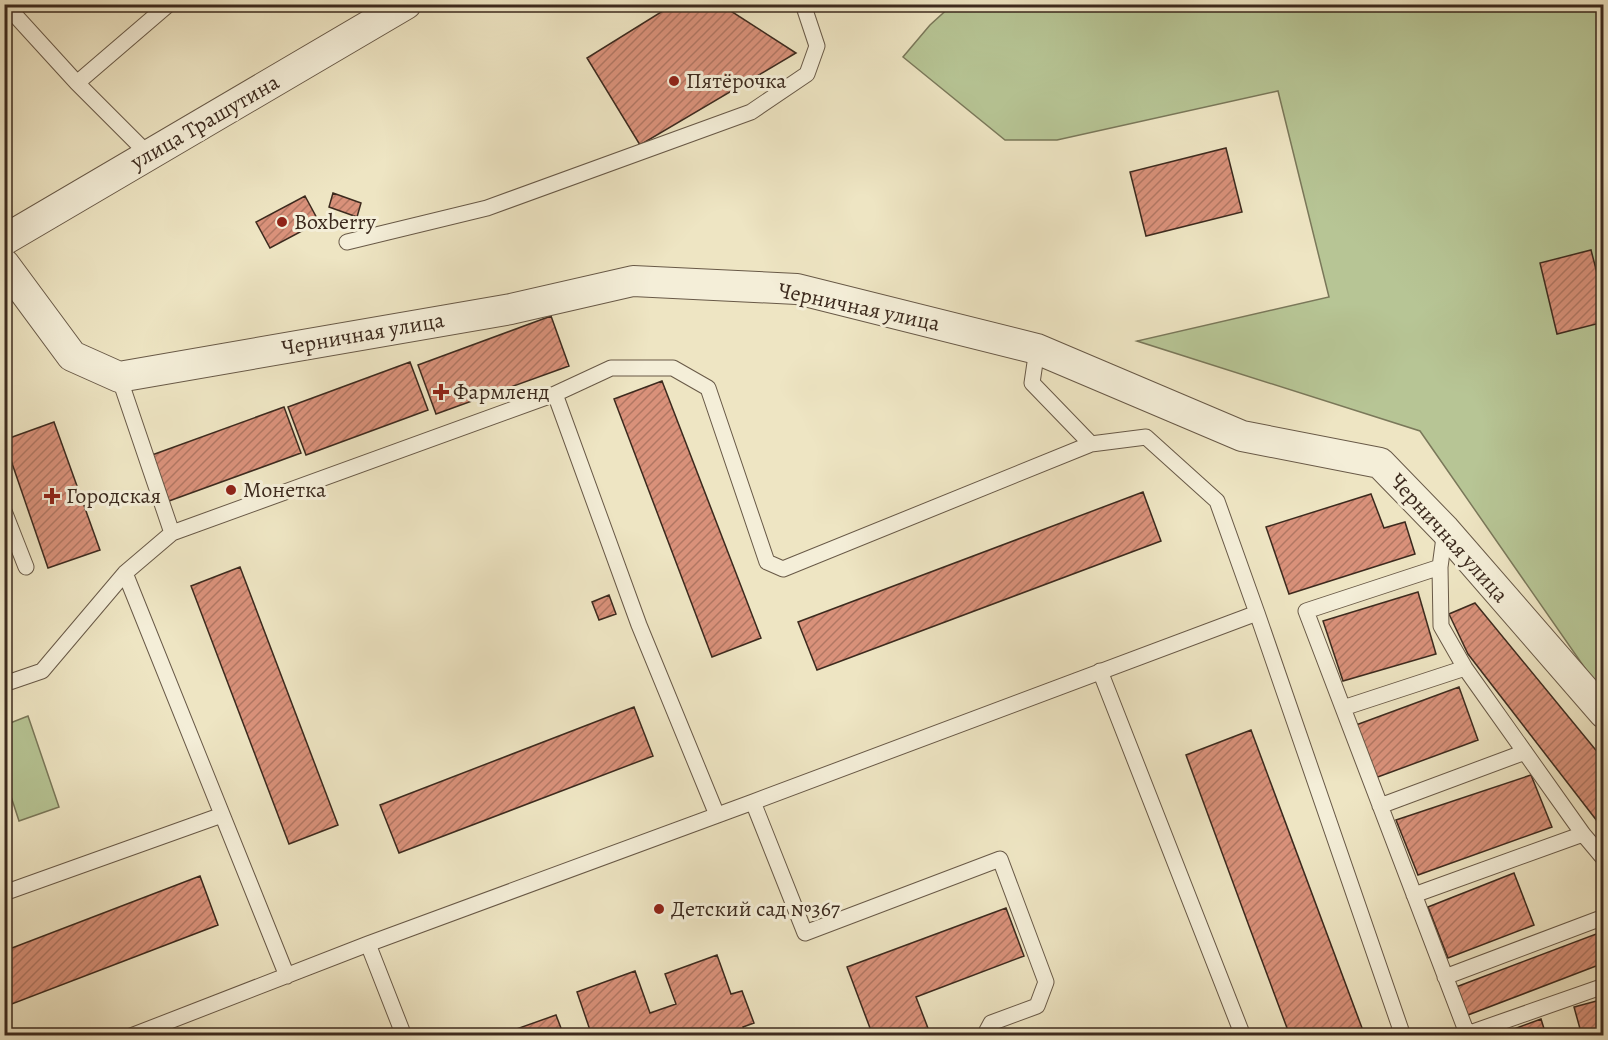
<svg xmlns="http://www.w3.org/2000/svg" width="1608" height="1040" font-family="Alegreya,serif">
  <defs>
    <pattern id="building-hatch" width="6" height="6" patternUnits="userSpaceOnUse" patternTransform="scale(1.5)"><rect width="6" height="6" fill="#d9917a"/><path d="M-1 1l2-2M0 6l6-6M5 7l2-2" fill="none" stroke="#b17763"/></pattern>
  </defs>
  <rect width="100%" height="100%" fill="#eee5c3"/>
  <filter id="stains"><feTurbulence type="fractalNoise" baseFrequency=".00333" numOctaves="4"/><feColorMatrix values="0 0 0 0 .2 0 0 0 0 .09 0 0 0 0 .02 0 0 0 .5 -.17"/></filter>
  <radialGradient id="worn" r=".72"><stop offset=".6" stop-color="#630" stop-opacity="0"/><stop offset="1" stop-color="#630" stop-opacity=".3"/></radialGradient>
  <path fill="#b7c595" stroke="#7a785a" stroke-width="1.5" d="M952 5H1603V694L1420 431 1137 341 1329 297 1278 91 1057 140H1005L903 57 930 25Z
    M28 716 59 807 19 821 5 778V725Z"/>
  <path fill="url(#building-hatch)" stroke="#3c2a1e" stroke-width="1.5" d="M674 4H720L796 53 640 145 587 58Z
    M1226 148 1242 212 1146 236 1130 172Z
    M333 193 361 203 357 217 329 207Z
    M305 196 319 222 270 248 256 222Z
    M1591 250 1604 300V322L1557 334 1540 263Z
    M551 316 569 366 436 414 418 365Z
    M410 362 428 410 306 455 288 407Z
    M662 381 761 638 712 657 614 399Z
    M284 407 301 453 169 501 152 455Z
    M54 422 100 550 48 568 4 440Z
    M1143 492 1161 541 817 670 798 622Z
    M1371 494 1384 528 1405 522 1415 554 1289 594 1266 527Z
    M240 567 338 825 289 844 191 586Z
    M1418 592 1436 654 1343 681 1323 621Z
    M609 595 616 614 599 620 592 602Z
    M1475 603 1604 760V830L1468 654 1449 614Z
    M1459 687 1478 740 1375 778 1356 725Z
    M634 707 653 756 399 853 380 805Z
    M1251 730 1365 1036H1290L1249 926 1186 755Z
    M1531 775 1552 827 1418 875 1396 820Z
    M1514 873 1534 925 1448 958 1428 907Z
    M200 876 218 925 4 1007V951Z
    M1006 908 1024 956 916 997 931 1036H873L847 967Z
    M1604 931V963L1468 1015 1456 987Z
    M717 955 731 994 742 991 754 1023 743 1027 746 1036H592L577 992 635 971 650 1013 676 1004 665 974Z
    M1604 999V1034L1582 1036 1574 1007Z
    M556 1015 564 1036H505V1033Z
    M1541 1019 1546 1035 1495 1036Z"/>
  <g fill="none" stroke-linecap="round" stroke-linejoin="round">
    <g stroke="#685947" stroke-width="17">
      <path id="service" d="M5 4 77 83 169 4
        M77 83 149 155
        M347 242 487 208 751 112 807 74 817 46 803 4
        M1037 349 1032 383 1091 444
        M4 511 26 567
        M1445 530 1440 567 1441 626 1465 668 1583 834 1604 859
        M172 533 555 394
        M1440 567 1306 611 1468 1036
        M125 573 287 976
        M1257 613 1403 1036
        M1100 671 1243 1036
        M4 684 42 671 125 573 172 533 119 377
        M1343 708 1465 668
        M753 802 805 933 1000 859 1046 982 1037 1006 991 1023 984 1036
        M1380 806 1525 752
        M4 893 222 815
        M1414 895 1583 834
        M368 944 404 1036
        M1445 977 1604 917
        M1467 1034 1604 986
        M131 1036 368 944 753 802 1257 613 1217 501 1146 437 1091 444 783 569 767 562 708 388 673 368H611L555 394 639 625 717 815"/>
    </g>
    <g stroke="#685947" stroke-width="32">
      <path id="minor" d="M4 240 406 4
        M4 264 72 356 119 377 511 309 633 281 797 289 1037 349 1242 436 1380 463 1445 530 1604 713"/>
    </g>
    <use href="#service" stroke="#f4eed8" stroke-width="15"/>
    <use href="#minor" stroke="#f4eed8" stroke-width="30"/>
  </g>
  <g fill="#8f2418" stroke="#f4eed8" stroke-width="2">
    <circle cx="674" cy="81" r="6"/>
    <circle cx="282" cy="222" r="6"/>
    <path d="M438 383h6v6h6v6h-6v6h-6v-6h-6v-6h6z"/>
    <circle cx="231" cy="490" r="6"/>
    <path d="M49 487h6v6h6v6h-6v6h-6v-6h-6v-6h6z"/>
    <circle cx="659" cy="909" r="6"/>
  </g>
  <g text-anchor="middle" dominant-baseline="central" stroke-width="6" stroke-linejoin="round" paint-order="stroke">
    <g font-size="22" fill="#3c2a1e" stroke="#f4eed8" text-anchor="start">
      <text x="686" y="81">Пятёрочка</text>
      <text x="294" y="222">Boxberry</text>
      <text x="453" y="392">Фармленд</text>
      <text x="243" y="490">Монетка</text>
      <text x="66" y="496">Городская</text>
      <text x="671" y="909">Детский сад №367</text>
    </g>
    <g font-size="22" fill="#3c2a1e" stroke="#f4eed8">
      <text transform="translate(205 122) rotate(-30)">улица Трашутина</text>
      <text transform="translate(859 307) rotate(12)">Черничная улица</text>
      <text transform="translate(363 334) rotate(-10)">Черничная улица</text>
      <text transform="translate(1449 538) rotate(48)">Черничная улица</text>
    </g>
  </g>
  <rect width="1608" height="1040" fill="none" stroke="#eee5c3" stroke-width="24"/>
  <rect x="6" y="6" width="1596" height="1028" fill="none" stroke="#3c2a1e" stroke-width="3"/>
  <rect x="12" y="12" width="1584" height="1016" fill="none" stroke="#3c2a1e" stroke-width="1.5"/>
  <rect width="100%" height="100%" filter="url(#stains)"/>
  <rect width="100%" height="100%" fill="url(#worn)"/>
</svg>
